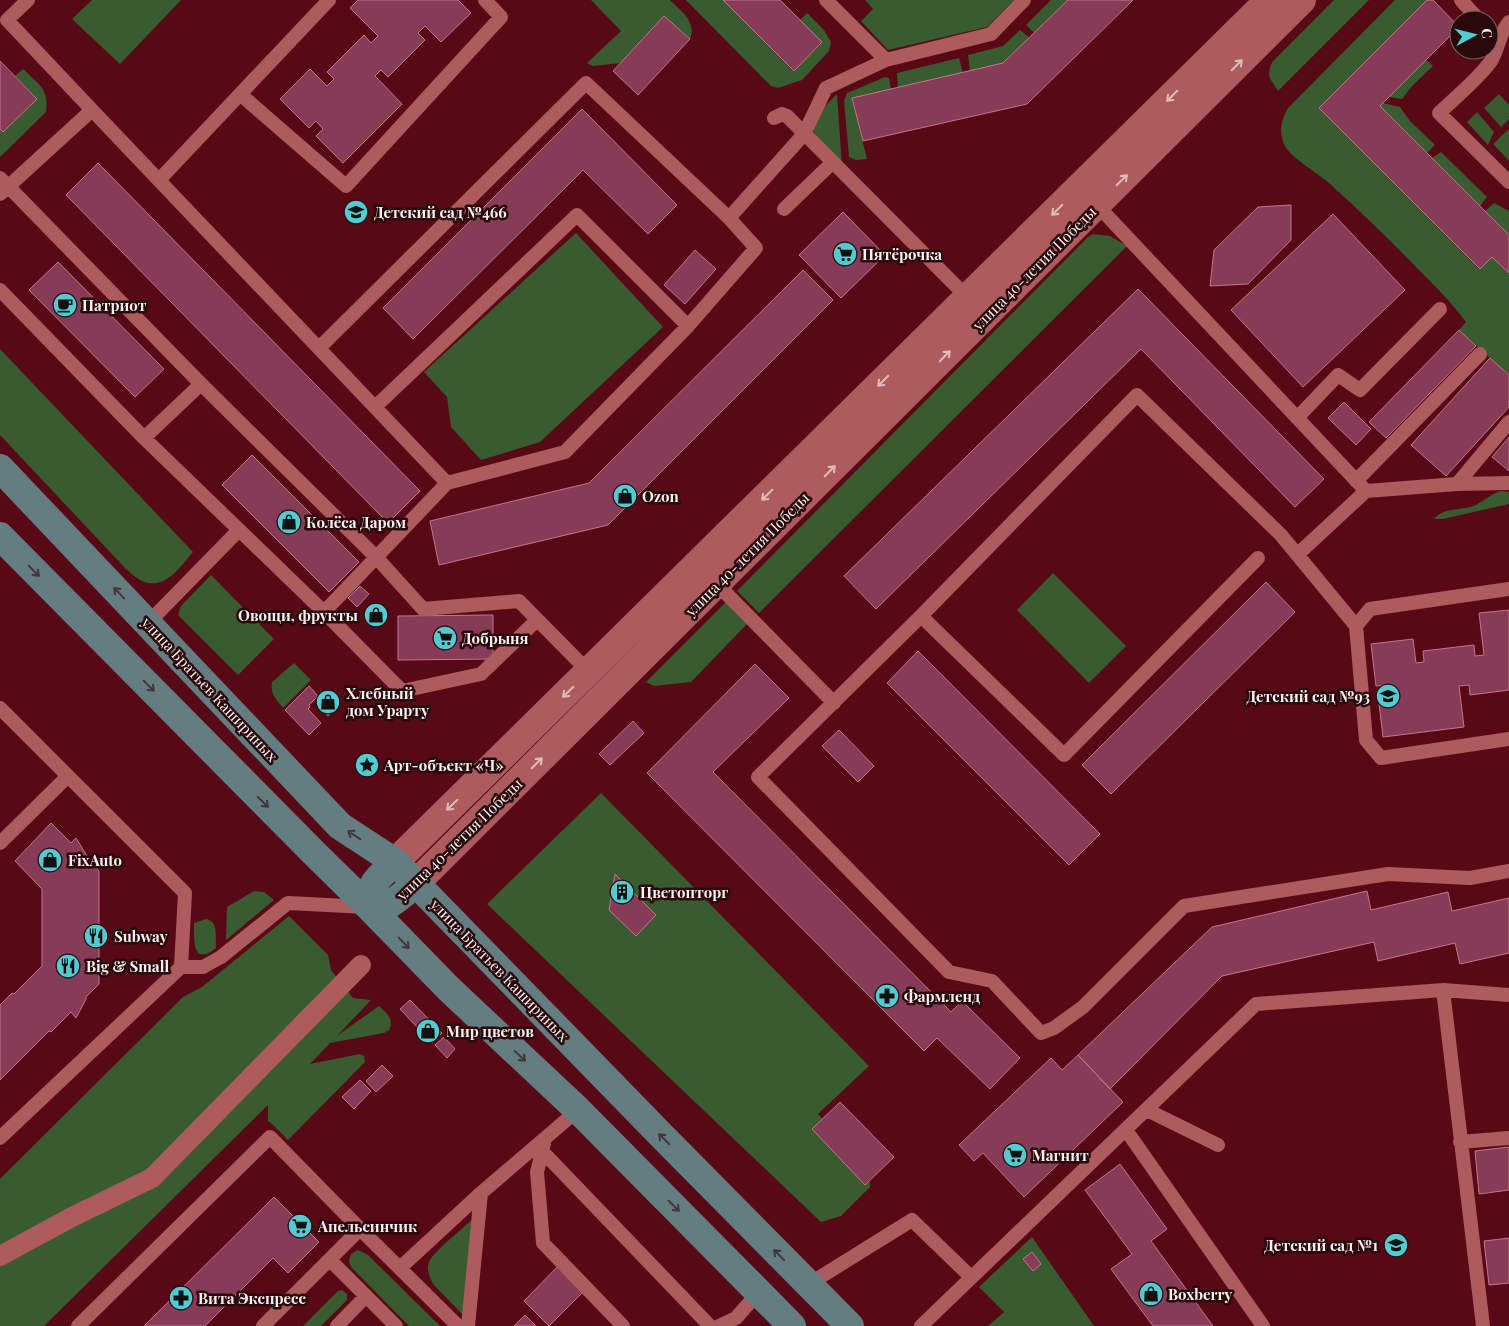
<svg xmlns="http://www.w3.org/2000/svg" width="1509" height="1326" font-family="'Playfair Display',serif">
  <rect width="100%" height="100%" fill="#570a16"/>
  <path fill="#385b2f" d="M92 0H181L120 64 72 19Z
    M591 0H670C681 11 697 22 690 39L664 16 620 63 593 66 587 63 621 31Z
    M686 0H723L793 71 822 42 800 20 807 13 824 30 831 42 829 51 802 80 778 88 771 86Z
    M865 0H1014L987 27 888 50 861 21 873 9Z
    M1051 0H1068L1034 33 1026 25Z
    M1334 0H1369L1278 91C1270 78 1265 76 1273 61Z
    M1395 0H1427L1319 108 1479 269 1492 257 1509 273V375L1459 330 1466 322C1453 304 1436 287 1420 271 1391 241 1361 212 1330 184 1317 172 1291 159 1284 144 1278 130 1282 119 1288 108Z
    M1020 30 1030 38 1003 63 970 71 968 55 1003 46Z
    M959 58 963 73 898 88 897 73Z
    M1426 60 1433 66 1412 86 1402 99 1389 97Z
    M23 69C39 85 49 88 46 112L0 157V129L3 132 37 99 15 76Z
    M885 77 889 78 891 89 852 99 867 159 856 160 849 157 844 101 847 93Z
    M837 94 842 167 816 139 813 131 821 110Z
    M1499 94 1509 105V119L1501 127 1484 108Z
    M1383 103 1400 107 1410 121 1435 145 1427 153 1380 106Z
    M1477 112 1494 132 1488 145 1467 122Z
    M1509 129V161L1493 144Z
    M1441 152 1487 197 1480 206 1432 158Z
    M1494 203 1509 211V235L1485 211Z
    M576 233 663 327 540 442 481 460 451 427 447 397 424 372Z
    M1093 234 1110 236 1127 246 759 613 737 591 1088 237Z
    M0 349 193 552C180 567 165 591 142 581 136 578 131 573 126 569L0 435Z
    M1501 491 1509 492V504L1443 519H1434C1443 507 1463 511 1476 505 1485 500 1491 494 1501 491Z
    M1053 573 1126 646 1089 683 1017 610Z
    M211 575 274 639 238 675 178 615 181 606Z
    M726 602 747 624 691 682 654 686 646 682Z
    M294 663 311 680 283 708C276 699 270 694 272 682Z
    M601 793 869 1066 818 1114 869 1169 870 1187 841 1216 821 1222 487 904Z
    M254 891 264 892 274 900 226 940 227 907Z
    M289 916 328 955 331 970 353 998 371 1000 338 1035 379 1006C386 1013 395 1019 389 1030L384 1033 330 1043 310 1064 360 1054 364 1056 365 1062 288 1140 270 1122H268V1105L44 1326H0V1179L183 997 202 987Z
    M206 919C219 921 215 937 216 948 192 967 194 940 194 923Z
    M472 1220 463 1315 434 1285C430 1279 426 1270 429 1262 432 1253 463 1228 472 1220Z
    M1032 1237 1094 1326H988L1004 1312 979 1287Z
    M358 1250 368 1255 440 1326H409L351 1267 349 1261 351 1254Z
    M342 1290 347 1294V1300L321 1326H303L338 1291Z"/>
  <path fill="#863b56" stroke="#c7748f" d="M358 0H458L471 13 441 42 425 26 418 33 425 40 388 77 381 70 375 76 402 104 343 163 316 136 323 129 316 121 309 128 280 99 310 69 327 86 334 79 327 72 364 35 371 43 378 36 350 8Z
    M723 0H780L822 42 794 71Z
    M1068 0H1133L1027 104 863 141 852 98 1003 63Z
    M1427 0H1433L1459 27 1380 106 1509 235V273L1492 257 1480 269 1319 108Z
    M664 16 690 39 638 95 613 71Z
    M0 61 37 99 3 132 0 129Z
    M582 109 677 205 648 234 583 170 413 339 383 308Z
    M98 163 420 491 388 523 66 195Z
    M1291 205V240L1248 284 1210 286 1214 250 1258 207Z
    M843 212 885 255 841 298 799 255Z
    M1333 214 1405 290 1303 387 1231 310Z
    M695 250 716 269 685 304 664 285Z
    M58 262 164 369 135 397 29 290Z
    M803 270 833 300 608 525 439 565 430 521 589 483Z
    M1138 289 1324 479 1295 507 1141 349 876 609 844 576Z
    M1459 330 1476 346 1386 438 1369 422Z
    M1490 358 1509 375V407L1446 476 1411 445Z
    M1344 402 1371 429 1356 445 1328 418Z
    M1509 437V471L1492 457Z
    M252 455 359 562 329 592 222 485Z
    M1266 582 1295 612 1111 794 1082 765Z
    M360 586 369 594 357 607 348 598Z
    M374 604 388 617 380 625 366 612Z
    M1509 610V690L1470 695 1469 685 1459 686 1464 727 1383 737 1378 695 1388 694 1387 685 1376 686 1371 644 1413 639 1416 663 1424 662 1423 651 1474 645 1475 656 1484 655 1479 613Z
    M493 615V659L398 660V616Z
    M918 651 1100 834 1069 865 887 683Z
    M755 664 789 698 713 772 951 1012 962 1001 1020 1058 990 1089 937 1038 924 1051 647 773Z
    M309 686 318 696 309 705 310 707 308 709 321 723 309 735 285 710Z
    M328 697 337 706 328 716 318 706Z
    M633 721 644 733 610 765 599 754Z
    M839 730 874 766 858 782 822 746Z
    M51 823 71 843 76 838 87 856 86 858 99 871V984L86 997V999L76 1018 71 1012 51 1032 49 1031 0 1080V1005L12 993 14 994 42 966V889L15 861Z
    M615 874 656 915 636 936 609 910Z
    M1367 891 1371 910 1448 892 1452 911 1509 898V953L1460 964 1455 943 1378 961 1374 942 1222 976 1110 1089 1078 1055 1212 927Z
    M410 1000 442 1033 432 1043 400 1009Z
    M444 1037 455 1049 447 1058 435 1045Z
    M1078 1055 1123 1102 1024 1197 983 1153 974 1161 959 1145 1051 1058 1062 1070Z
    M382 1065 393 1076 376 1092 366 1081Z
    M360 1080 371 1091 354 1109 342 1097Z
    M840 1102 894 1157 865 1185 812 1129Z
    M1509 1147V1190L1479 1194 1475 1151Z
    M1120 1164 1167 1229 1151 1241 1213 1326H1153L1111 1269 1132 1254 1085 1190Z
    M274 1197 319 1242 288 1273 273 1258 205 1326H144Z
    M1509 1238V1283L1489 1285 1484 1241Z
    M1032 1252 1041 1264 1033 1271 1023 1259Z
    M564 1260 590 1285 549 1326 524 1301Z
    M525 1315 536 1326H514Z"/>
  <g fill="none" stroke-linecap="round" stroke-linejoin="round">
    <path stroke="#ad5b5d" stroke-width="14" d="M826 0 886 60
      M1461 0 1479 20
      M1509 22C1499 34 1499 48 1491 61 1480 77 1454 99 1439 113L1509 182
      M240 94 346 186 501 17 485 0
      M92 110 447 483 565 452 688 326 756 248 729 218 804 134 826 88 886 60 991 34 1024 0
      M774 118 782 114 787 116 968 298
      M0 178 201 384 376 557 423 609 519 601 588 671
      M159 180 329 0
      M0 194 92 110 7 20 28 0
      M1097 205 1366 491 1298 554
      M784 209 833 162
      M0 290 144 438 324 612 402 691 481 674 537 620
      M319 348 586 83 729 218
      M375 407 577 215 688 326
      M1297 418 1338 375 1360 390 1440 309
      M144 438 201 384
      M1356 481 1480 354
      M1457 484 1509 422
      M1366 491 1457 484 1509 483
      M717 584 834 703
      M324 612 447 483
      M921 616 1064 755 1258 558
      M148 623 238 531
      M1356 626 1370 609 1509 589
      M0 708 185 893 181 967 0 1138
      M1509 739 1381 758 1366 740 1356 626 1281 535 1137 395 921 616 758 777 949 972 992 981 1041 1033 1054 1028 1083 1007 1184 906 1388 874 1470 878 1509 871
      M0 843 67 777
      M181 967H203L221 957 288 903 366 907
      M1443 990 1483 1326
      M1147 1110 1218 1145
      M1126 1130 1263 1326
      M1460 1142 1509 1138
      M544 1144 537 1172 543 1243 623 1326
      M542 1151 710 1326
      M330 1260 396 1326
      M400 1268 481 1193 578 1110
      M809 1284 912 1220 971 1277
      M78 1326 270 1137 360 1229 458 1326
      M263 1326 360 1229
      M337 1326 366 1296
      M468 1326 481 1193
      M719 1326 736 1318 759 1292
      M921 1326 1256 1004 1443 990 1509 995"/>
    <path stroke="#ad5b5d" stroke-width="20" d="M0 1256 72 1217 152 1178 361 965"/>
    <path stroke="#ad5b5d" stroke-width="28" d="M395 862 1269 0
      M415 884 1302 0"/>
    <path stroke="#647d80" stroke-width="28" d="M0 468 340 826 395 862 659 1133 850 1326
      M0 536 314 853 370 908 449 989 578 1110 792 1326
      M370 908C366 885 380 876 395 862
      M370 908C390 909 401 896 415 884"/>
  </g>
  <defs><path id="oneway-shaft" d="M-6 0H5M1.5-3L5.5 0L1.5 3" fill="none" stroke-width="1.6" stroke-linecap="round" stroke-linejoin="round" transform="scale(1.25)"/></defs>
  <g stroke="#e0bcbd">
    <use href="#oneway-shaft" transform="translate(1237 65) rotate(-45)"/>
    <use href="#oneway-shaft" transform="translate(1172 96) rotate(135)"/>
    <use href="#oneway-shaft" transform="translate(1122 180) rotate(-45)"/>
    <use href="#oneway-shaft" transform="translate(1057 210) rotate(135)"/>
    <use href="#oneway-shaft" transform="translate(945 356) rotate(-45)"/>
    <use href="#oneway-shaft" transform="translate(883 381) rotate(135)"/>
    <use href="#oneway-shaft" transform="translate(830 471) rotate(-45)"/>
    <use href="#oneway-shaft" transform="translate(767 495) rotate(135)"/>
    <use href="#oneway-shaft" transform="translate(568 692) rotate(135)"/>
    <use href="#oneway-shaft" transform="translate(537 763) rotate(-45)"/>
    <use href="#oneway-shaft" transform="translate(452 805) rotate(136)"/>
  </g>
  <g stroke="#41373a">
    <use href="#oneway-shaft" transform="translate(34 571) rotate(45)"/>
    <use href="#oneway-shaft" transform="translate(119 593) rotate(-134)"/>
    <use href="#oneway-shaft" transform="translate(149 686) rotate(45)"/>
    <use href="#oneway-shaft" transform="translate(263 802) rotate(45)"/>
    <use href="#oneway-shaft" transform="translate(354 835) rotate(-147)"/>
    <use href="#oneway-shaft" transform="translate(404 943) rotate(46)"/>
    <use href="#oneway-shaft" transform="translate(520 1056) rotate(43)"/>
    <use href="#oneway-shaft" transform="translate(664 1139) rotate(-135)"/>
    <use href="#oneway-shaft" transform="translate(674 1206) rotate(45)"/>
    <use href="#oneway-shaft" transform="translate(779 1255) rotate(-135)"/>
  </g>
  <defs>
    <g id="school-disc" transform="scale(1.25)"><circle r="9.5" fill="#51ccd2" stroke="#29090b"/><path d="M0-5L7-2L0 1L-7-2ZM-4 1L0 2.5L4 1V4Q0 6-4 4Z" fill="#111"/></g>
    <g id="supermarket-disc" transform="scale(1.25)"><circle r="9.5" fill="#51ccd2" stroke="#29090b"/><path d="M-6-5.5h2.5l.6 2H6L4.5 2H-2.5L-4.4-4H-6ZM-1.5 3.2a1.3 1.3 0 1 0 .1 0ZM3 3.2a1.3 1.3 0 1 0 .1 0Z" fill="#111"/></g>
    <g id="cafe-disc" transform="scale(1.25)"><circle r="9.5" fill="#51ccd2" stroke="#29090b"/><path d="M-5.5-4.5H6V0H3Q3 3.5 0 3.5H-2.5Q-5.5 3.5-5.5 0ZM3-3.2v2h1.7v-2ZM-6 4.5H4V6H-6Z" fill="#111"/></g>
    <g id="shop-disc" transform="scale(1.25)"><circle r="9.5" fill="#51ccd2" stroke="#29090b"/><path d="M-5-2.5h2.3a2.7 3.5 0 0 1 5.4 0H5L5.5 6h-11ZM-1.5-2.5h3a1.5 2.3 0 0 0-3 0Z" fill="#111"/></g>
    <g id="sight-disc" transform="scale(1.25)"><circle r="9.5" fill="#51ccd2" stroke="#29090b"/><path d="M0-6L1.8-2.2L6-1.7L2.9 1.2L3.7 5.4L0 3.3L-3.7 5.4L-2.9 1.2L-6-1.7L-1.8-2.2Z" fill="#111"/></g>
    <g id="building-disc" transform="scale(1.25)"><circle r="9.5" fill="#51ccd2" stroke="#29090b"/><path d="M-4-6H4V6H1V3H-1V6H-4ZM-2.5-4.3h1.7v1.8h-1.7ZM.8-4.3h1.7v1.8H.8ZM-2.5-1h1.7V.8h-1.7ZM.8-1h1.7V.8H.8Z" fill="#111"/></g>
    <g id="restaurant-disc" transform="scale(1.25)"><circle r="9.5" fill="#51ccd2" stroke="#29090b"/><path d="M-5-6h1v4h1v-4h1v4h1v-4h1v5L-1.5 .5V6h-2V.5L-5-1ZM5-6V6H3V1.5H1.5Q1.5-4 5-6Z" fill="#111"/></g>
    <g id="pharmacy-disc" transform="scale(1.25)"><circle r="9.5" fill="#51ccd2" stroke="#29090b"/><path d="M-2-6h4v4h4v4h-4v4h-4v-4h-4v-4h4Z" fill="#111"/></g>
  </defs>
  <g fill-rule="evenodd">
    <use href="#school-disc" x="356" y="212"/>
    <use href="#supermarket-disc" x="845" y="254"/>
    <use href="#cafe-disc" x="65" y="305"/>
    <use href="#shop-disc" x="625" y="496"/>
    <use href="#shop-disc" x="289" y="522"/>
    <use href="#shop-disc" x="376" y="615"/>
    <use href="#supermarket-disc" x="445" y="638"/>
    <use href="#school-disc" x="1388" y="696"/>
    <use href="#shop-disc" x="328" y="702"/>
    <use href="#sight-disc" x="367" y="765"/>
    <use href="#shop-disc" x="50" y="860"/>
    <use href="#building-disc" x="622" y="892"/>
    <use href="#restaurant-disc" x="96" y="936"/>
    <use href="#restaurant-disc" x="68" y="966"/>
    <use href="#pharmacy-disc" x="887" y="996"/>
    <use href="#shop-disc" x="428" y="1031"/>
    <use href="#supermarket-disc" x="1015" y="1155"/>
    <use href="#supermarket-disc" x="300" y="1226"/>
    <use href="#school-disc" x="1396" y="1245"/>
    <use href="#shop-disc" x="1151" y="1294"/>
    <use href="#pharmacy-disc" x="181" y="1298"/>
  </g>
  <g text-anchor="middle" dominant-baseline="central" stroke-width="5" stroke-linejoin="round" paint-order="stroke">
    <g font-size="15" font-weight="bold" fill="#fbf1f1" stroke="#29090b" text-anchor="start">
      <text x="374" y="212">Детский сад №466</text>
      <text x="862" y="254">Пятёрочка</text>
      <text x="82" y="305">Патриот</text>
      <text x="642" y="496">Ozon</text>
      <text x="306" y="522">Колёса Даром</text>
      <text x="358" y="615" text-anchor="end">Овощи, фрукты</text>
      <text x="462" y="638">Добрыня</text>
      <text x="346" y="693">Хлебный<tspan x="346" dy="17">дом Урарту</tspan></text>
      <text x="1370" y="696" text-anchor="end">Детский сад №93</text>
      <text x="384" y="765">Арт-объект «Ч»</text>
      <text x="68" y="860">FixAuto</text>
      <text x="640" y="892">Цветопторг</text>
      <text x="114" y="936">Subway</text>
      <text x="86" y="966">Big &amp; Small</text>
      <text x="904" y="996">Фармленд</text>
      <text x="446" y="1031">Мир цветов</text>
      <text x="1032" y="1155">Магнит</text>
      <text x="318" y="1226">Апельсинчик</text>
      <text x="1378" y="1245" text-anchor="end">Детский сад №1</text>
      <text x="1168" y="1294">Boxberry</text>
      <text x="198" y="1298">Вита Экспресс</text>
    </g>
    <g font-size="15" fill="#fbf1f1" stroke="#29090b">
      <text transform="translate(1034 268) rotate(-45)">улица 40-летия Победы</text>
      <text transform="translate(747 554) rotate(-45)">улица 40-летия Победы</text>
      <text transform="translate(210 689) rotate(47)">улица Братьев Кашириных</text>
      <text transform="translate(459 839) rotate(-44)">улица 40-летия Победы</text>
      <text transform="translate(500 970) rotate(46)">улица Братьев Кашириных</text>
    </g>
  </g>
  <g transform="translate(1474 35) rotate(83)"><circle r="24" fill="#29090b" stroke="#7d6667"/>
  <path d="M0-4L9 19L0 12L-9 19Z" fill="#51ccd2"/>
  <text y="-8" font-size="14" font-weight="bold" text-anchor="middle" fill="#fbf1f1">С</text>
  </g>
</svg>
